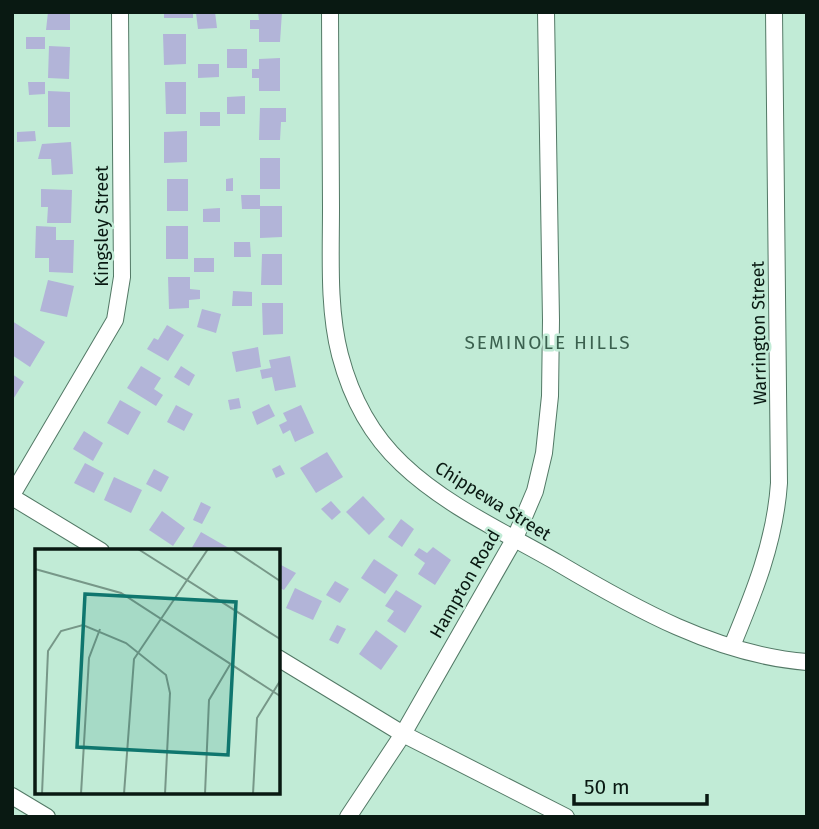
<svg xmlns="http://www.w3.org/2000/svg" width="819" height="829" font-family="'Fira Sans',sans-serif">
  <rect width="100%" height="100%" fill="#c1ebd6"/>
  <path fill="#b2b4d8" d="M48 12H70V30H46Z
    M164 12H193V18H164Z
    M215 12 217 28 198 29 196 13Z
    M258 12H282L280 42H259V29H250V20H259Z
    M163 34H186V64L164 65Z
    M26 37H45V49H26Z
    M49 46 70 47 69 79 48 78Z
    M227 49H247V68H227Z
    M280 58V91H259V78H252V69H259V59Z
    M198 64H219V77L198 78Z
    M28 82H45V94L29 95Z
    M165 82H186V114H166Z
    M48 91 70 92V127H48Z
    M245 96V114H227V97Z
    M260 108H286V122H281L280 140H259Z
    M200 112H220V126H200Z
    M35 131 36 141 17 142V132Z
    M187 131V162L164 163V132Z
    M71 142 73 174 52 175 51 159H38L42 144Z
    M260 158H280V189H260Z
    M233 178V191H226V179Z
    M167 179H188V211H167Z
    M41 189 72 190 71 223H47L48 207H41Z
    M241 195H260V206H282V237L260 238V209H242Z
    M220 208V222H203V209Z
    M36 226 56 227V240H74L73 273 49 272V258H35Z
    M166 226H188V259H166Z
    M234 242H250L251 257H234Z
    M262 254H282V285H261Z
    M194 258H214V272H194Z
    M168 277H190V289L200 290V299L189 300V308L169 309Z
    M48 280 74 286 67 317 40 311Z
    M233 291 252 292V306H232Z
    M262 303H283V334L263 335Z
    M202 309 221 314 216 333 197 327Z
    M12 321 45 342 30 367 12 355Z
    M167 325 184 335 168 361 147 349 154 338 158 340Z
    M258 347 261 367 236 372 232 352Z
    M290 356 296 387 275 391 272 377 262 379 260 370 271 368 269 360Z
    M141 366 161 378 154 389 163 395 156 406 127 388Z
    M181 366 195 375 189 386 174 377Z
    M12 374 24 382 12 401Z
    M239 398 241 408 230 410 228 400Z
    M120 400 141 412 128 435 107 423Z
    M269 404 275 416 257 425 252 412Z
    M176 405 193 414 184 431 167 422Z
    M301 405 314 433 295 442 290 430 283 434 279 425 287 421 283 413Z
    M84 431 103 443 93 461 73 449Z
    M327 452 343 477 316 493 300 468Z
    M85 463 104 473 94 493 74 483Z
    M280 465 285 474 276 478 272 469Z
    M154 469 169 477 161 492 146 484Z
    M114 477 142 490 131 513 104 500Z
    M363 496 385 519 369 535 346 512Z
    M331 501 341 512 332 520 321 509Z
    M201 502 211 507 202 524 193 520Z
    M162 511 185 528 173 546 149 530Z
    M401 519 414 529 402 547 388 537Z
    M201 532 234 551H190Z
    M433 547 451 560 435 585 418 574 425 563 414 555 419 548 427 553Z
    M374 559 398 575 385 594 361 578Z
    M281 565 296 573 284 590 278 587Z
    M335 581 349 589 340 603 326 595Z
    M295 588 322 601 313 620 286 608Z
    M396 590 422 606 405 633 387 621 394 611 385 606Z
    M337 625 346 629 338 644 329 640Z
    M376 630 398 646 381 670 359 654Z"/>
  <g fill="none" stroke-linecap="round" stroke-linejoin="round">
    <g stroke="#537966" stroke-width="18">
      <path id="minor" d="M330 12C330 77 331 143 331 208 331 256 328 309 340 355 351 397 371 435 402 464 446 506 506 533 558 563 634 608 717 655 807 662
        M12 495 115 320 122 277 120 12
        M12 497 101 551
        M732 646C754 593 775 542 779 483L774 12
        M278 658 403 734 566 817
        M12 796 47 817
        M348 817 403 734 515 538 535 491 544 453 550 396 551 320 546 12"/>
    </g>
    <use href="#minor" stroke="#fff" stroke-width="16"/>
  </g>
  <g text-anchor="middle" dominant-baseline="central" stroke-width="5" stroke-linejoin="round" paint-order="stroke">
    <g font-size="18" fill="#091912" stroke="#c1ebd6">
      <text transform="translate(102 226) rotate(-90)">Kingsley Street</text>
      <text transform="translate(759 333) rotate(-91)">Warrington Street</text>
      <text transform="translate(493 501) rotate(32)">Chippewa Street</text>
      <text transform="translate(465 584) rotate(-60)">Hampton Road</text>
    </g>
    <g font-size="19" letter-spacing="2" fill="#3b614f" stroke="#c1ebd6">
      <text x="548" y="342">SEMINOLE HILLS</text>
    </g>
  </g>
  <g transform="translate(35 549)">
    <rect width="245" height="245" fill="#c1ebd6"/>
    <path fill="none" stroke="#779788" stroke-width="2" d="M103 0 245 90M197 0 245 32M0 20 86 44 245 147M7 245 13 102 26 82 48 76 91 94 131 126 135 144 130 245M46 245 54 109 65 80M89 245 99 110 173 0M170 245 174 151 196 114M218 245 222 169 245 132"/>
    <path fill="#0f766e" fill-opacity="0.15" stroke="#0f766e" stroke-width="3.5" d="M50 45 201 53 193 206 42 198Z"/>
    <rect width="245" height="245" fill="none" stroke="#091912" stroke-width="3.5"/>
  </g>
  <rect width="819" height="829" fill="none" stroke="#091912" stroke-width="28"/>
  <path d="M574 794v10h133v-10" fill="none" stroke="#091912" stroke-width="3.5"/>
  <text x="584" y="794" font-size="21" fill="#091912" stroke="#c1ebd6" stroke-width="5" paint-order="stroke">50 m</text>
</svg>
